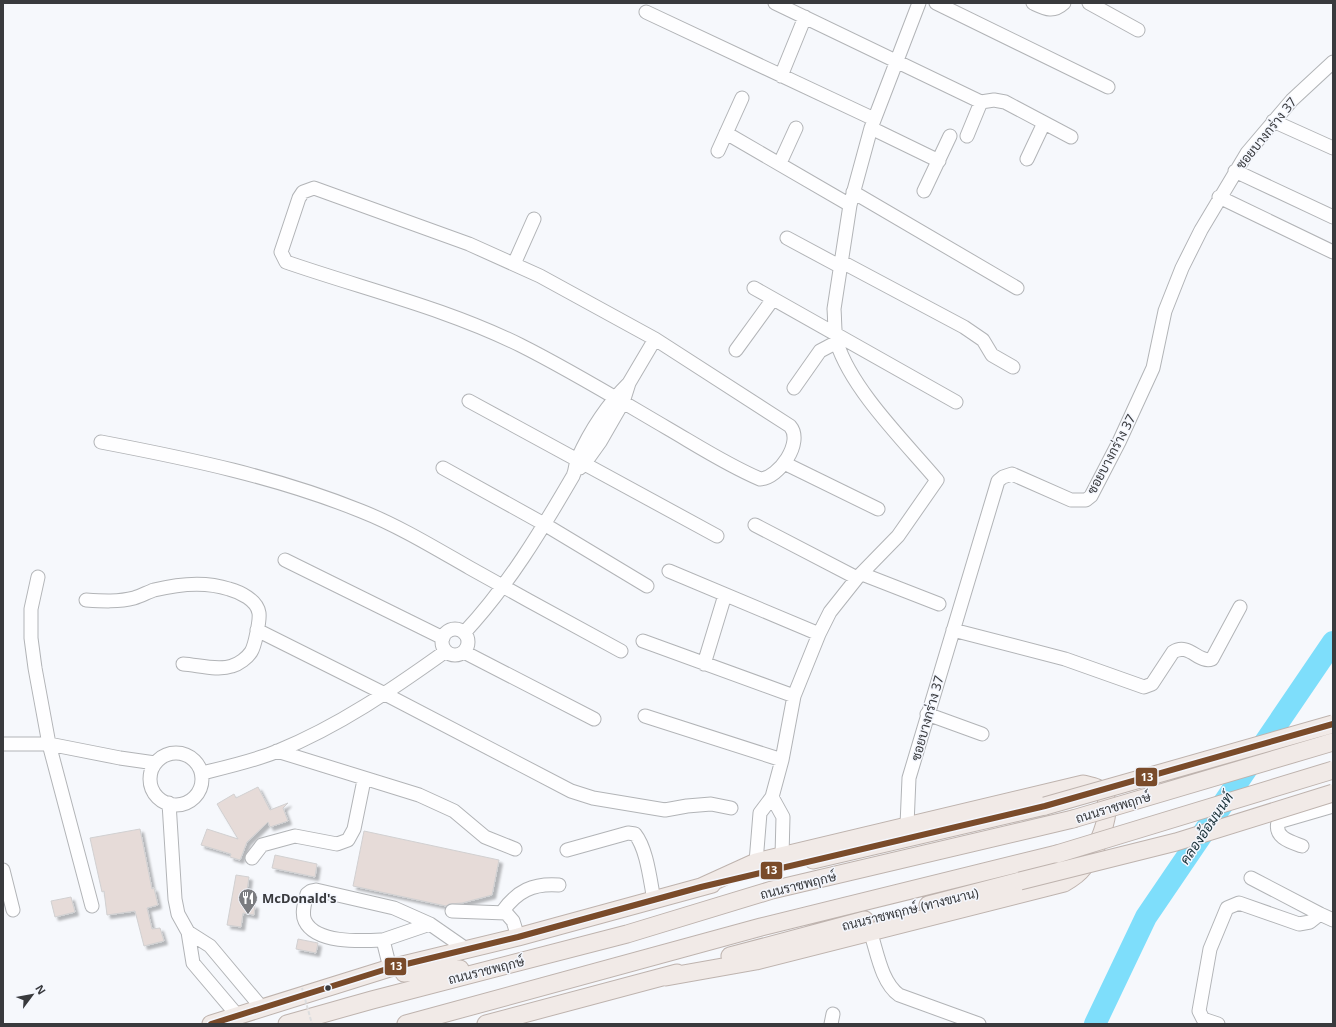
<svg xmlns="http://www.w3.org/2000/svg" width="1336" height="1027" font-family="'Noto Sans',Sarabun,sans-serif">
  <defs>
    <filter id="shadow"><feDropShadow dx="3.5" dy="3.5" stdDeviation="1" flood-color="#0004"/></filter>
  </defs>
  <rect width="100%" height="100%" fill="#f6f8fc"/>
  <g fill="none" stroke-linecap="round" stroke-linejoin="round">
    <path stroke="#7edefb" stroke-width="22" d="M1095 1024 1146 917 1333 642"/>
  </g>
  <path fill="#e6dbd8" stroke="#d1d0d1" filter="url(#shadow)" d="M258 787 270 810 288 803 283 808 288 821 270 827 268 822 247 842 240 860 230 857 231 854 201 845 207 829 238 839 217 804 234 794 236 798Z
    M140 829 152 889 154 888 158 905 147 908 152 929 160 928 164 941 144 946 135 911 107 915 104 891 102 892 90 838Z
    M364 831 499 860 492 895 462 903 449 904 446 906 353 886Z
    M275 855 317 864 315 877 272 868Z
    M236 875 249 877 245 904 255 905 254 915 243 913 241 927 227 925Z
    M71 897 75 912 55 917 51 901Z
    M298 939 318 943 316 953 296 949Z"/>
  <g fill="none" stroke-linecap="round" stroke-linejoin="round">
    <g stroke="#b2b4b7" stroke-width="15">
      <path id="minor" d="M775 3 981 102 994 100 1005 102 1071 137
        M936 3 1108 87
        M1033 3C1046 9 1053 13 1064 3
        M1089 3 1138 30
        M646 12 874 119
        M781 76 805 17
        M1273 121 1333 148
        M871 128 939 161
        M726 133 850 205
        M967 136 981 102
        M718 151 742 98
        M1027 159 1044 123
        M780 163 796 128
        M1235 171 1333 217
        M314 188 469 244 540 276 655 339 790 426C804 442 779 478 760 479 727 465 698 446 667 428 619 400 570 370 520 345 445 308 364 289 286 262L281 252 299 198 303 192Z
        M924 191 950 136
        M853 192 1017 288
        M1219 197 1333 252
        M787 238 841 267
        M842 262 964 327 983 340 992 355 1013 367
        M514 264 534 219
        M754 288 956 402
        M736 350 773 299
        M794 388 820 351 837 342
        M469 401 717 536
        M101 442C190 459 277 477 361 511 399 526 435 548 470 568 520 596 571 624 621 651
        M784 463 878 509
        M443 468 544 524 647 586
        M580 468 585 463 600 442 623 402 629 383 655 339
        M755 525 857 578
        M285 560 443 638
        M669 571 819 634
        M862 574 939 604
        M38 577 31 609V638L35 668 49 744 92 906
        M86 600C102 601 119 602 134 598 141 596 148 592 154 590 178 584 205 581 229 589 240 592 257 600 259 613 260 620 255 646 251 652 247 658 239 664 232 666 218 671 198 665 183 664
        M442 642a13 13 0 1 1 26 0a13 13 0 1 1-26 0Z
        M257 630 385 694 571 791 593 798 665 810 687 806 711 804 731 808
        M953 630 1065 659 1144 687 1152 684 1173 652C1189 642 1199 664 1212 659L1240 607
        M464 633C508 586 541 531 573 476 576 470 575 464 578 458 590 431 608 404 629 383
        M643 641 794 696
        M464 652 594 719
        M704 664 725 595
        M927 714 982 734
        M645 716 782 760
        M3 744H49L120 758 155 763
        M277 751 419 795 454 811 485 837 515 849
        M150 779a26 26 0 1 1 52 0a26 26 0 1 1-52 0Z
        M202 773C227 767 254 761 278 751 339 726 393 689 446 651
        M772 797 783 817 782 856
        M169 803 175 899 178 914 188 932 193 963 237 1015
        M907 825 909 778 998 481 1003 477 1012 474 1071 500H1086L1091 496 1119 442 1153 368 1165 311 1182 268 1201 230 1247 153 1292 100 1333 62
        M1302 846C1291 842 1274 838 1278 822L1333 806
        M567 850 628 833 635 834C647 849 650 880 654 900
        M252 858 262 845 295 836 337 844 348 840 354 829 364 780
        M756 862 760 813 772 797 782 760 794 696 819 634 830 612 857 578 898 536 937 480C905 442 852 390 837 343 834 332 835 320 834 309L850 205 871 128 919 3
        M3 870 13 910
        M1251 878 1320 914
        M452 911 506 913 513 921 518 937
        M502 912C517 891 533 883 559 885
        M870 931C877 951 881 982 899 995L979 1024
        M188 932 210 946 262 1008
        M383 940 430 924
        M390 968 383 940C362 941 316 944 305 921 301 913 305 902 307 894L311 891 316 890 394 908 430 924 466 949
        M831 1024 833 1014
        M1218 1024 1203 1019 1199 1011 1210 949 1227 908 1239 903 1299 924 1310 922 1320 914 1333 920"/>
    </g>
    <g stroke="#beb3ae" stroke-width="19">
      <path id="major" d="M813 860 1045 806
        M928 905 1020 881
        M730 956 865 920
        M404 973 460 969
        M666 977 756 961 1064 883C1071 879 1078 875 1083 868 1095 854 1115 811 1104 794 1100 787 1091 786 1083 784L756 862 701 887
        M211 1024 390 968 518 937 712 884
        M287 1024 372 1000 627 934 772 890 1073 819
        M406 1024 761 927 1057 854
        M486 1024 677 973"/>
    </g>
    <use href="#minor" stroke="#fefeff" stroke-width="13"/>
    <use href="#major" stroke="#f1eae7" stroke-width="17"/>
    <g stroke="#beb3ae" stroke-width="19" stroke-linecap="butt">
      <path id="major-bridge" d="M1045 806 1333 724
        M1073 819 1333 742
        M1057 854 1333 770
        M1020 881 1176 842 1333 793"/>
    </g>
    <path stroke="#dddedf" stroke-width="2" stroke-dasharray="4 2" stroke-linecap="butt" d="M302 988 312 1024"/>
    <use href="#major-bridge" stroke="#f1eae7" stroke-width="17"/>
    <g stroke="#f4f7fe" stroke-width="9">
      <path id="bus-1" d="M211 1024 390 968 518 937 701 887 1045 806 1333 724"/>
    </g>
    <use href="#bus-1" stroke="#7a4b2a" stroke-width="6"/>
  </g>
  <defs>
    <g id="restaurant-pin" transform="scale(1)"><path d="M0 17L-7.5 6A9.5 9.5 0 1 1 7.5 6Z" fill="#7b7c80" stroke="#f4f7fe"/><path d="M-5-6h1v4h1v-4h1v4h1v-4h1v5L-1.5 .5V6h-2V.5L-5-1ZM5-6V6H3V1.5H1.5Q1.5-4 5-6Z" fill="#fff"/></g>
  </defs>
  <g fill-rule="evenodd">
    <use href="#restaurant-pin" x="248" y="898"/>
  </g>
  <circle fill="#393a3d" stroke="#f4f7fe" stroke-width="1.5" cx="328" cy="988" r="3.5"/>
  <g text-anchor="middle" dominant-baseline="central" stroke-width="3" stroke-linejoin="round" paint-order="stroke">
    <g font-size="13" fill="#393a3d" stroke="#f4f7fe">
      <text transform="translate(1266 133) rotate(-51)">ซอยบางกร่าง 37</text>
      <text transform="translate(1111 454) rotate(-62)">ซอยบางกร่าง 37</text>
      <text transform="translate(927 718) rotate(-74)">ซอยบางกร่าง 37</text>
      <text transform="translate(1113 807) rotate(-17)">ถนนราชพฤกษ์</text>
      <text transform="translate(798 885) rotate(-14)">ถนนราชพฤกษ์</text>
      <text transform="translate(910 909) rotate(-14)">ถนนราชพฤกษ์ (ทางขนาน)</text>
      <text transform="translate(486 970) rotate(-14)">ถนนราชพฤกษ์</text>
    </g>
    <g font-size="13" font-weight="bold" fill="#393a3d" stroke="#f4f7fe" text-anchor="start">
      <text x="262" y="898">McDonald's</text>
    </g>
    <g font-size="14" font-style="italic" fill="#1b3239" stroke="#f4f7fe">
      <text transform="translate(1206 828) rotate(-56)">คลองอ้อมนนท์</text>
    </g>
  </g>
  <g stroke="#f4f7fe" stroke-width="1.5">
    <rect x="1135" y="767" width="23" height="20" rx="4" fill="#7a4b2a"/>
    <rect x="760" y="861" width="23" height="19" rx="4" fill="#7a4b2a"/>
    <rect x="384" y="957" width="23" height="19" rx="4" fill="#7a4b2a"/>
  </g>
  <g font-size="11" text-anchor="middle" font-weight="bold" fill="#fff">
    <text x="1147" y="781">13</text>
    <text x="771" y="874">13</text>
    <text x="396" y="970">13</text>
  </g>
  <rect width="1336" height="1027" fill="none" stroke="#393a3d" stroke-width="8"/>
  <g transform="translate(32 995) rotate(58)" stroke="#f4f7fe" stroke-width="3" paint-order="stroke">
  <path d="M0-3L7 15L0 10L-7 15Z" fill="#393a3d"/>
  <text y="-6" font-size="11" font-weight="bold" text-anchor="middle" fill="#393a3d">N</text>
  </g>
</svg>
